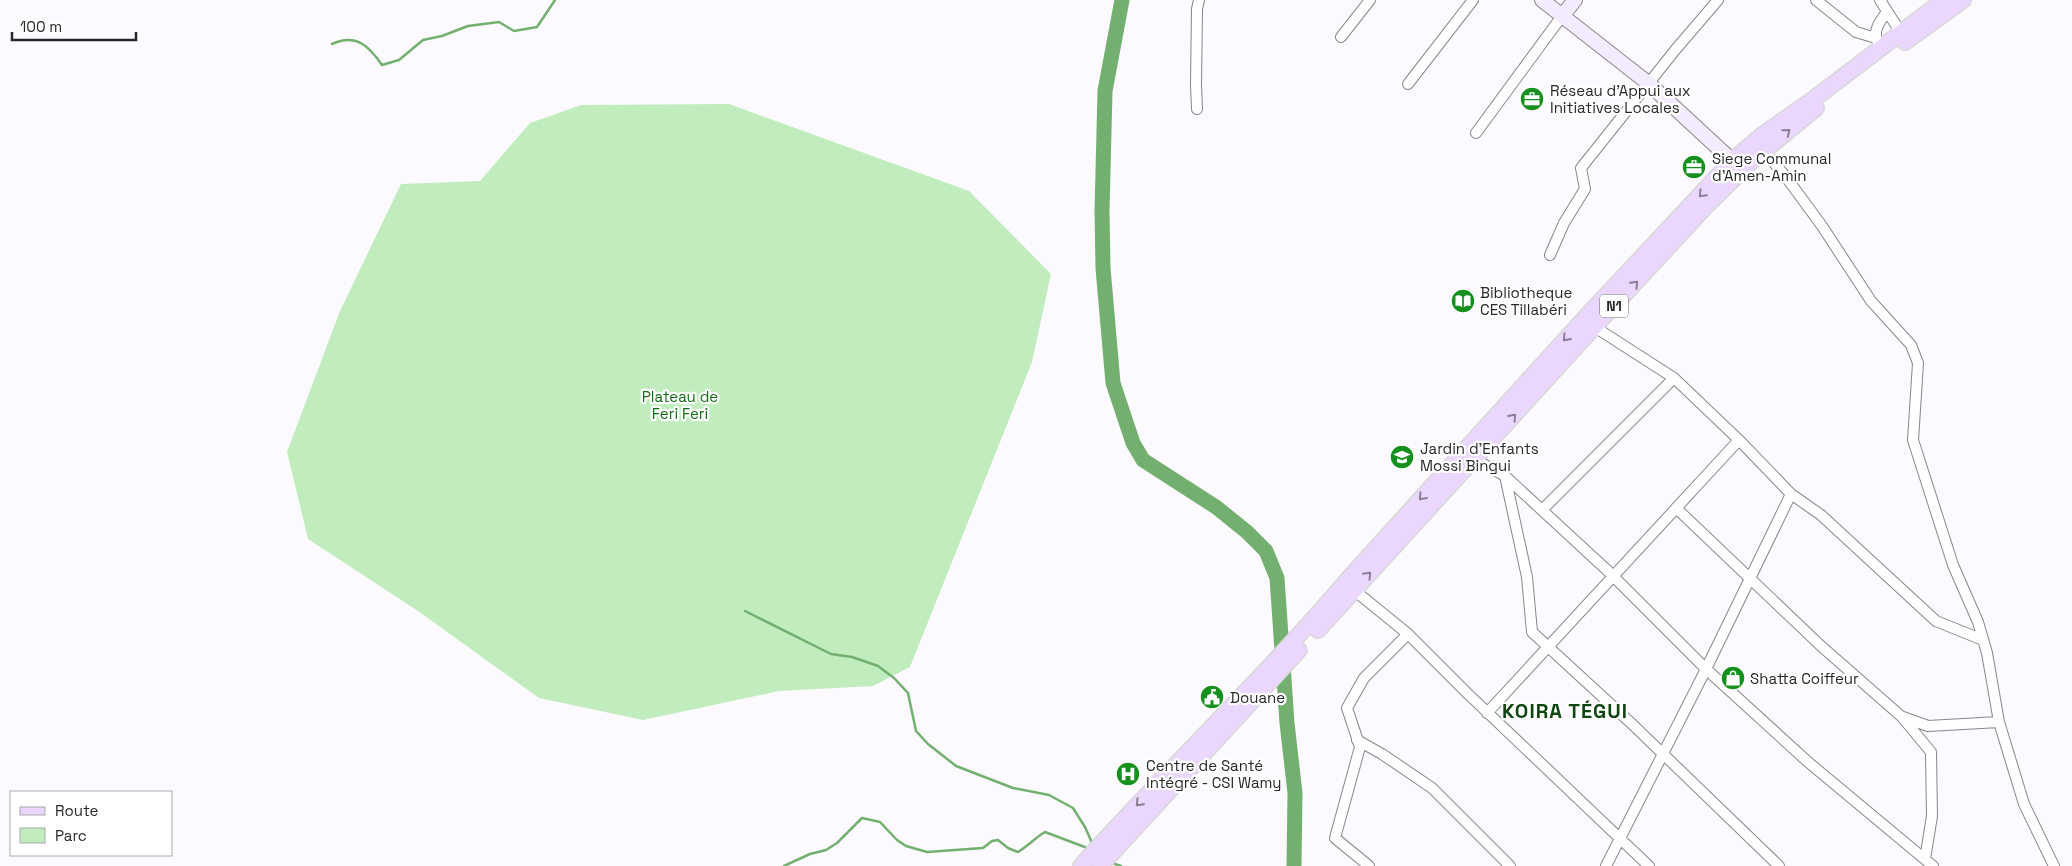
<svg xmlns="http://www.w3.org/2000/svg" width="2072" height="866" font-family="'Space Grotesk',sans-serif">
  <rect width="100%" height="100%" fill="#fcfafe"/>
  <path fill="#c1ecbe" d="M729 104 969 191 1051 274 1032 362 910 667 873 686 779 691 643 720 539 698 418 611 308 539 287 452 340 311 401 184 480 181 530 123 581 105Z"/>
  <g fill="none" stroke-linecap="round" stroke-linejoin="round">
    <path stroke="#73b070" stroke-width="2.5" d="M332 44C356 33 369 46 382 65L399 60 423 40 442 36 468 26 499 22 514 31 537 27 555 0
      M745 611 831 654 852 657 878 666 894 678 908 693 916 731 928 744 956 766 1013 788 1049 795 1073 808 1085 827 1093 845
      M1109 862 1121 866
      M784 866 810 854 826 850 837 843 862 818 880 822 897 840 906 846 927 852 983 848 992 841 998 840 1008 848 1018 852C1028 846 1035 838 1045 832L1090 849"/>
    <path stroke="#73b070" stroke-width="15" d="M1122 0 1105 91 1102 211 1103 268 1113 383 1133 443 1143 460 1216 507 1247 532 1266 551 1277 578 1287 723 1295 793 1294 866"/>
    <g stroke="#878689" stroke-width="12">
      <path id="street" d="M1816 0 1856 32 1876 38
        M1880 0 1901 33
        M1341 37 1370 0
        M1878 43C1872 31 1880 21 1887 12
        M1408 84 1473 0
        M1197 109 1196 85 1197 9 1199 0
        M1476 133 1562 16
        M1764 151 1786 177 1822 226 1871 301 1911 345 1918 363 1913 440 1953 565 1978 622 1987 653 1999 722 2024 804 2054 866
        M1550 255 1564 223 1585 189 1581 168 1676 49 1718 0
        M1590 324 1674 378 1739 440 1791 494 1821 515 1936 621 1983 640
        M1471 457 1505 476 1609 572 1706 669 1808 762 1933 866
        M1505 476 1527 577 1532 632 1632 724 1779 866
        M1676 508 1821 646 1902 717 1931 752 1932 816 1925 859
        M1542 510 1674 378
        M1354 590 1408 634 1467 693 1649 866
        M1487 713 1739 440
        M1903 717 1928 726 1999 722
        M1357 740 1382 754 1432 788 1510 866
        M1369 866 1335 838 1360 747 1347 708 1364 678 1408 634
        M1606 866 1706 669 1791 494"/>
    </g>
    <g stroke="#878689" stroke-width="16">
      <path id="secondary" d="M1542 0 1648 83 1740 168
        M1562 16 1575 0"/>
    </g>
    <g stroke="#d8d8d8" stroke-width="18">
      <path id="primary" d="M1905 42 1963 0
        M1318 630 1594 327 1708 204 1753 160 1816 108
        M1081 866C1169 768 1265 677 1350 577L1584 319 1731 162 1761 136 1815 98 1944 0
        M1100 866 1299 650"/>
    </g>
    <use href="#street" stroke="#fff" stroke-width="10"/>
    <use href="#secondary" stroke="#f5ebfe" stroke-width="14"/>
    <use href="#primary" stroke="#ebd7fd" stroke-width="15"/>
  </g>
  <defs><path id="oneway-chevron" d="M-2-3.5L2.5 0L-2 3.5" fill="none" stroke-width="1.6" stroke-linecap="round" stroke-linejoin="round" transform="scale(1.25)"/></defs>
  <g stroke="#8a7f93">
    <use href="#oneway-chevron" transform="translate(1787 132) rotate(-39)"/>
    <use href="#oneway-chevron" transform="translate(1702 194) rotate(134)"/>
    <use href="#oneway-chevron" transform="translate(1635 284) rotate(-47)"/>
    <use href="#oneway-chevron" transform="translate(1566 338) rotate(132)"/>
    <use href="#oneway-chevron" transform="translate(1513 417) rotate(-48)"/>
    <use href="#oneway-chevron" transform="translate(1422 497) rotate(132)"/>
    <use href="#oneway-chevron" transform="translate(1368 575) rotate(-47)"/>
    <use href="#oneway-chevron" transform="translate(1139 803) rotate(133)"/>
  </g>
  <defs>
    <g id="office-disc" transform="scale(1.25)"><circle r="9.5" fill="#15901e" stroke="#fff"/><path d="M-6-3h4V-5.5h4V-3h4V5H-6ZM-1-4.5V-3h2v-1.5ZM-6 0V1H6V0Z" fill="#fff"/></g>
    <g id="library-disc" transform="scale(1.25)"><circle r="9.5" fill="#15901e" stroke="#fff"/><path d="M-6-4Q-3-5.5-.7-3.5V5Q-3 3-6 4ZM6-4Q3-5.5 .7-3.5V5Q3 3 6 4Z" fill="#fff"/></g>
    <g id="school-disc" transform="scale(1.25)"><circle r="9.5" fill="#15901e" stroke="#fff"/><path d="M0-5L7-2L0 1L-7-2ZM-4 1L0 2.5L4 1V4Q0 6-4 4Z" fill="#fff"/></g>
    <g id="shop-disc" transform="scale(1.25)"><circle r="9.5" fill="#15901e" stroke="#fff"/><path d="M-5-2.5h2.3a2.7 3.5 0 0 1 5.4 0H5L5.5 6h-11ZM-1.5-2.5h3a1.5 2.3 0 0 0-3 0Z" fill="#fff"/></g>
    <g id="civic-disc" transform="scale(1.25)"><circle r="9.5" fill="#15901e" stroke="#fff"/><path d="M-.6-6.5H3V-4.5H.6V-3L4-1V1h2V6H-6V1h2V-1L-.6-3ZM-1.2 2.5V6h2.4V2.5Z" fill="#fff"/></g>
    <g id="hospital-disc" transform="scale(1.25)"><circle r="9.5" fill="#15901e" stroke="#fff"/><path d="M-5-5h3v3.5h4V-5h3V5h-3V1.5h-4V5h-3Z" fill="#fff"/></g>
  </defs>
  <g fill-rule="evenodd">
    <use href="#office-disc" x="1532" y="99"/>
    <use href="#office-disc" x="1694" y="167"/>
    <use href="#library-disc" x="1463" y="301"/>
    <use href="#school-disc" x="1402" y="457"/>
    <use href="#shop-disc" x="1733" y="678"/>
    <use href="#civic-disc" x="1212" y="697"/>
    <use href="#hospital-disc" x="1128" y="774"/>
  </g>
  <g text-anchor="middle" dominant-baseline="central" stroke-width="4.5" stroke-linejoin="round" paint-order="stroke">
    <rect fill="#fff" stroke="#686869" stroke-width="1" x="1600" y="294.5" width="28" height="23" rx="4"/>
    <g font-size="14" font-weight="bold" fill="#282729">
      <text x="1614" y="306">N1</text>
    </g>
    <g font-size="15" fill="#282729" stroke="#fff" text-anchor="start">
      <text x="1550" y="90">Réseau d'Appui aux<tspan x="1550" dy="17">Initiatives Locales</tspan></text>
      <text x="1712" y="158">Siege Communal<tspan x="1712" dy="17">d'Amen-Amin</tspan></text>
      <text x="1480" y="292">Bibliotheque<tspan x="1480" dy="17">CES Tillabéri</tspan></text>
      <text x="1420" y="448">Jardin d’Enfants<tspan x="1420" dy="17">Mossi Bingui</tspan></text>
      <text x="1750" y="678">Shatta Coiffeur</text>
      <text x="1230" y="697">Douane</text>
      <text x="1146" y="765">Centre de Santé<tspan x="1146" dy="17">Intégré - CSI Wamy</tspan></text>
    </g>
    <g font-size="15" fill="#126a17" stroke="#fff">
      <text x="680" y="396">Plateau de<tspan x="680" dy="17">Feri Feri</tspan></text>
    </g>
    <g font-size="20" font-weight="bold" letter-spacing="1" fill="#0f4611" stroke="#fff">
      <text x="1565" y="711">KOIRA TÉGUI</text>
    </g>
  </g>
  <rect x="10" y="791" width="162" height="65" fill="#ffffff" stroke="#a9a9a9"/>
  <rect x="20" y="807" width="25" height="8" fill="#ebd7fd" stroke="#a9a9a9"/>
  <text x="55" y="816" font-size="15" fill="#282729">Route</text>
  <rect x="20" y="828" width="25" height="15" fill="#c1ecbe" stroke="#a9a9a9"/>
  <text x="55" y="841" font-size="15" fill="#282729">Parc</text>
  <path d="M12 32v8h124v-8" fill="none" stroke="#282729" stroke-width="2.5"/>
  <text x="20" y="32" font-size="15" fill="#282729" stroke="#ffffff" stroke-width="4" paint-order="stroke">100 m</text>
</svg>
